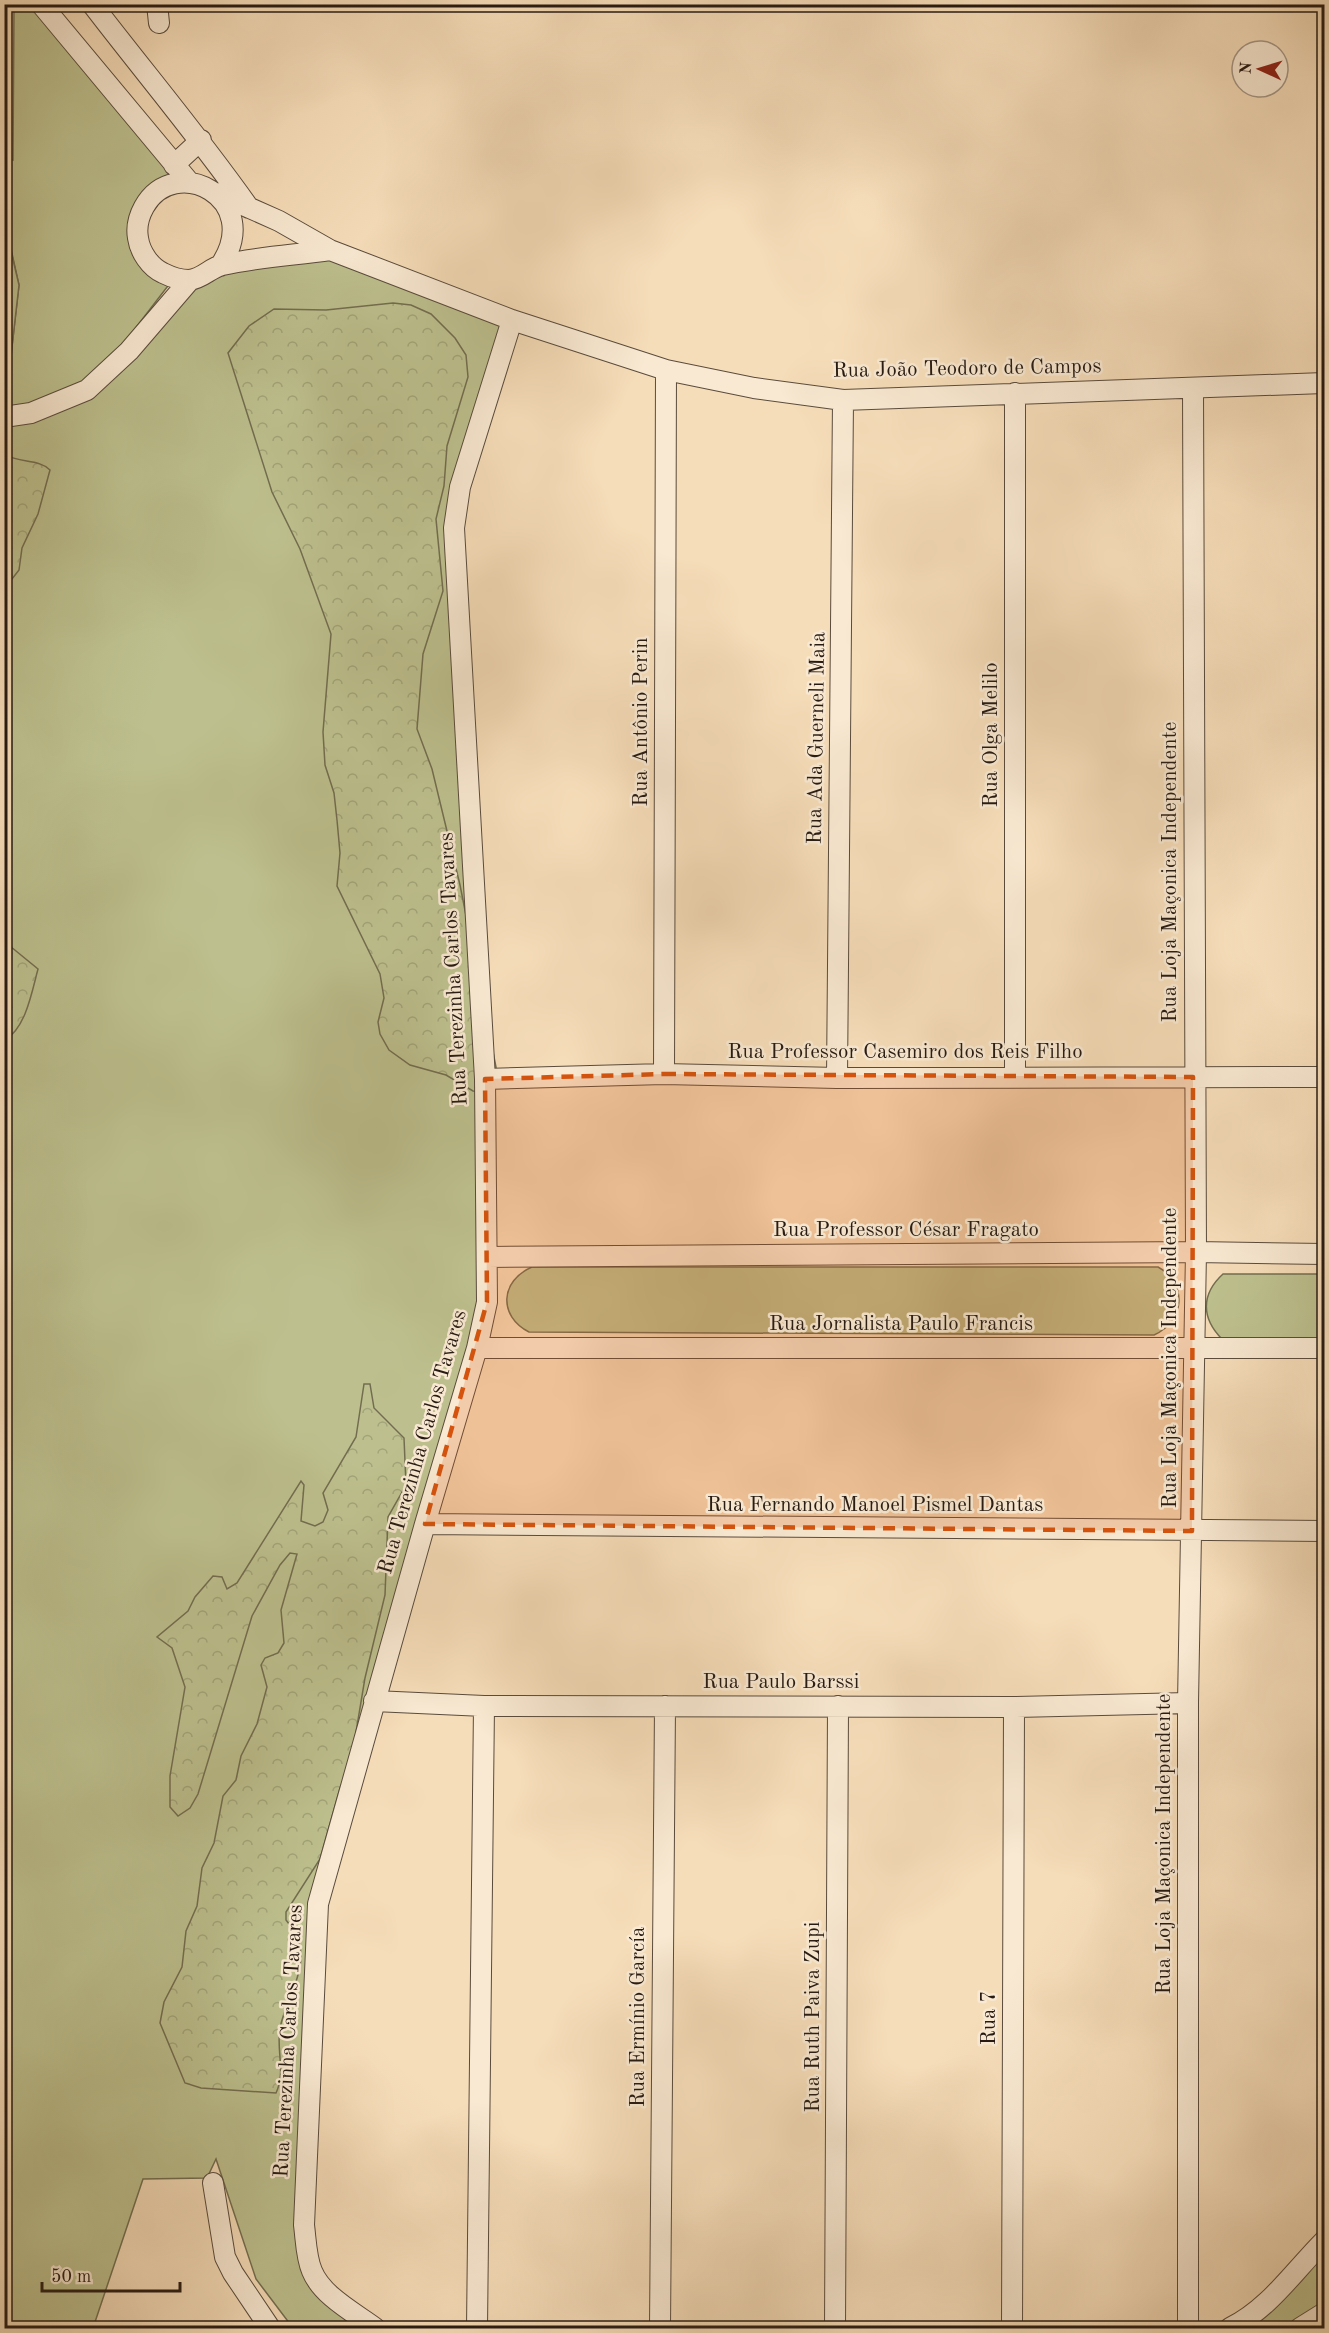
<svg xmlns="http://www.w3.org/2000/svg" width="1329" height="2333" font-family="'Old Standard TT',serif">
  <defs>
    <pattern id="forest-crowns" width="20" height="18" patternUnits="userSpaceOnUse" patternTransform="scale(1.5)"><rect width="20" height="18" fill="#bdc08e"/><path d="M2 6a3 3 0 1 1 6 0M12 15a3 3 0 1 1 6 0" fill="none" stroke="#a2a479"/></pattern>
    <pattern id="park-tufts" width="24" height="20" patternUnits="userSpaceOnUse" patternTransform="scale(1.5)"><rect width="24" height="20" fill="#bdc08e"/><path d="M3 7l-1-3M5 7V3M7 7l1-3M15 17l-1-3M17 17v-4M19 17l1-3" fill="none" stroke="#a2a479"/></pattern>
  </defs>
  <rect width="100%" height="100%" fill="#f6ddb9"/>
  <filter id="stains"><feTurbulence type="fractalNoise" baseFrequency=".00333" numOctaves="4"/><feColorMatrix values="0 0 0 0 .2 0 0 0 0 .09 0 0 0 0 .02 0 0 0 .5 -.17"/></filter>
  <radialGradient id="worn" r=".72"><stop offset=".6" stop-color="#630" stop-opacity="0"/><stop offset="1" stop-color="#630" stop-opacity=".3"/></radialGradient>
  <path fill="#bdc08e" stroke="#726d50" stroke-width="1.5" d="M14 5H41L187 182 174 184 137 231 174 278 91 386 190 280 330 250 512 320 460 487 487 1302 318 1905 312 2272 375 2328H293L256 2279 216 2159 207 2178 143 2179 93 2328H5L4 417 19 285 5 222 4 157 13 160Z
    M532 1267H1158C1188 1284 1185 1321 1154 1335L529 1332C498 1316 500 1281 532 1267Z
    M1223 1274H1324V1338L1222 1339C1201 1318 1201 1294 1223 1274Z
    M1324 2254V2303L1289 2328H1253Z"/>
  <path fill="url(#forest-crowns)" stroke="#726d50" stroke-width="1.5" d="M393 303 411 305 431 314 455 338 466 355 468 377 447 446 444 486 436 519 443 591 423 654 417 729 432 769 460 885 496 1067V1086L489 1093 473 1091 446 1075 410 1065 389 1050 380 1034 378 1022 384 998 380 974 337 886 340 853 337 820 334 793 325 765 323 732 331 634 300 549 272 492 228 353 249 326 274 309 326 310Z
    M5 454C19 464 38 458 50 470L38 514 22 548 19 570 5 588Z
    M5 942 38 969C32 991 26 1028 5 1040Z
    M364 1384H370L374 1408 404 1438 406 1485 388 1517 385 1595 365 1678 351 1762 340 1788 320 1859 286 1912V1920C319 1958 288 1989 280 2028 276 2050 286 2072 276 2093L201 2088 185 2083 160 2023 164 2002 182 1967 186 1931 197 1906 202 1868 214 1843 223 1796 236 1780 241 1756 257 1724 267 1687 261 1665 265 1658 278 1653 284 1643 281 1610 297 1554 290 1553 280 1565 252 1616 198 1794 190 1808 178 1816 170 1807V1776L185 1687 172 1648 157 1637 188 1611 195 1597 213 1576 222 1577 227 1589 237 1583 301 1481 304 1485 301 1521 315 1526 323 1522 328 1510 323 1493 356 1437Z"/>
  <path fill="url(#park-tufts)" stroke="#726d50" stroke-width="1.5" d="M4 222 19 285 4 417Z"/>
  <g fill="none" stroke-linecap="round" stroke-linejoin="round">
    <g stroke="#5a4b3c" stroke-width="22">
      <path id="street" d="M41 4 190 183
        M92 4C144 72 200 138 249 208
        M157 4 159 23
        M174 165 201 140
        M216 193 279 221 330 250 512 320 666 370 754 388 843 400 1324 383
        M220 266C266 198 174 152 144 207 139 216 136 227 138 238 140 252 150 267 163 273 171 277 180 280 189 280 202 279 210 268 222 265 257 257 295 255 330 250
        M4 417 31 413 87 390 129 351 190 280
        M664 1074 666 370
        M837 1078 843 400
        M1015 1078V393
        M485 1079 664 1074 837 1078 1324 1077
        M488 1257 1196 1252 1324 1254
        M477 1348H1324
        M425 1524 1324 1531
        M374 1701 484 1706 1014 1707 1188 1703
        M213 2183 225 2257 233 2273 270 2328
        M375 2328C355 2313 322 2296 312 2271 306 2257 306 2240 304 2225L318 1904 425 1524 477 1348 487 1302 485 1079 454 528 460 487 512 320
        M477 2328 484 1706
        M660 2328 665 1706
        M835 2328 838 1706
        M1012 2328 1014 1707
        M1188 2328V1703L1196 1252 1193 388
        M1230 2328C1269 2309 1294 2271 1324 2241
        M1300 2328 1324 2313"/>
    </g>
    <use href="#street" stroke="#f9e9d2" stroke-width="20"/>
  </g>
  <path fill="#d5530d" fill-opacity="0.2" stroke="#d5530d" stroke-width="4.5" stroke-dasharray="12 8" stroke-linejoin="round" d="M664 1074 1193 1077 1192 1531 425 1524 487 1302 485 1079Z"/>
  <g text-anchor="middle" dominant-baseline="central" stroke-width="5" stroke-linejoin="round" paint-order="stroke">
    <g font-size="21" fill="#261a12" stroke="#f9e9d2">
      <text transform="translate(967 369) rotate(-1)">Rua João Teodoro de Campos</text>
      <text transform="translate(641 722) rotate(-90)">Rua Antônio Perin</text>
      <text transform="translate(991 735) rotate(-90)">Rua Olga Melilo</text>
      <text transform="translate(817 738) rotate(-89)">Rua Ada Guerneli Maia</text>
      <text transform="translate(1170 872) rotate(-90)">Rua Loja Maçonica Independente</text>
      <text transform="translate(454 969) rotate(-93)">Rua Terezinha Carlos Tavares</text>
      <text x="905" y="1052">Rua Professor Casemiro dos Reis Filho</text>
      <text x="906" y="1230">Rua Professor César Fragato</text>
      <text x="901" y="1324">Rua Jornalista Paulo Francis</text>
      <text transform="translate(1170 1358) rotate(-90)">Rua Loja Maçonica Independente</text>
      <text transform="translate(423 1442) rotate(-74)">Rua Terezinha Carlos Tavares</text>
      <text x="875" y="1505">Rua Fernando Manoel Pismel Dantas</text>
      <text x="781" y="1682">Rua Paulo Barssi</text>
      <text transform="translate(1164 1844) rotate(-90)">Rua Loja Maçonica Independente</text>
      <text transform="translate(638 2017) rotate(-90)">Rua Ermínio García</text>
      <text transform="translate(813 2017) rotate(-90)">Rua Ruth Paiva Zupi</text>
      <text transform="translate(989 2018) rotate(-90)">Rua 7</text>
      <text transform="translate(289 2041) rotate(-87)">Rua Terezinha Carlos Tavares</text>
    </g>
  </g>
  <rect width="1329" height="2333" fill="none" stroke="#f6ddb9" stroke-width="24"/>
  <rect x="6" y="6" width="1317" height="2321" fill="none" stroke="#261a12" stroke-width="3"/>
  <rect x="12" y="12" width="1305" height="2309" fill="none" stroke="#261a12" stroke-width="1.5"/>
  <g transform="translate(1260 69) rotate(274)"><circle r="28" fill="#f9e9d2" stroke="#a59685" stroke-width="1.5"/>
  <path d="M0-4.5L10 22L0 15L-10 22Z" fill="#8f2418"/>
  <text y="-9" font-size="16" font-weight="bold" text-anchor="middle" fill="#261a12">N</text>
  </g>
  <path d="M42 2282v9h138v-9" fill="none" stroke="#261a12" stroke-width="3"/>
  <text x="51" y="2282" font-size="18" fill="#261a12" stroke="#f9e9d2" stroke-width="4.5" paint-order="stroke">50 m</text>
  <rect width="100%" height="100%" filter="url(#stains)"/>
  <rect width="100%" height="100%" fill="url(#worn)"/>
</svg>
